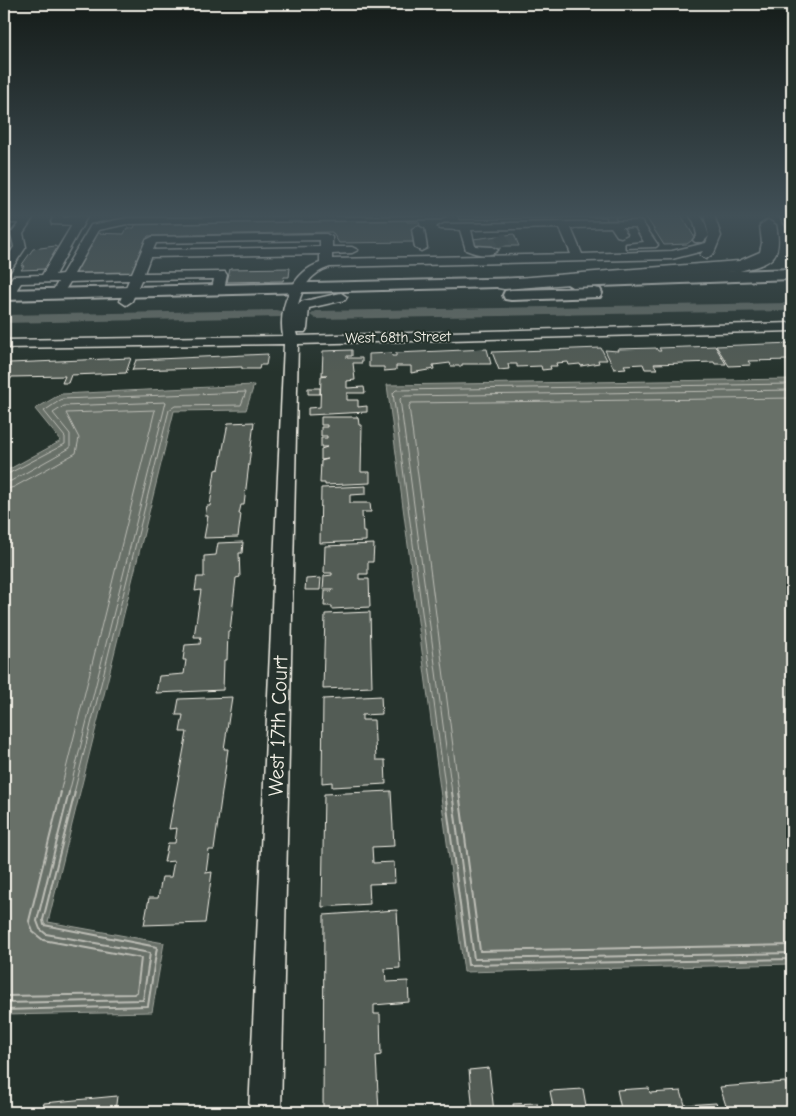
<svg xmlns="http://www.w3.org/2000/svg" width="796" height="1116" font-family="'Comic Neue',sans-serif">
  <rect width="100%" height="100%" fill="#26332d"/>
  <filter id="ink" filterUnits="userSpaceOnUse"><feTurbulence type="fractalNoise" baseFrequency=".02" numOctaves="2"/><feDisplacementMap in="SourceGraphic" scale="10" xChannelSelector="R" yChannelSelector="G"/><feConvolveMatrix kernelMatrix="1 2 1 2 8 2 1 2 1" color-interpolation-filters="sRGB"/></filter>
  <g filter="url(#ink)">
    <path fill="#676f68" stroke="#9fa39b" d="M792 379V964L464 972 387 385Z
      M254 385 246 410 174 411 48 922 164 943 152 1012 4 1015V472L61 441 35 409 61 394Z"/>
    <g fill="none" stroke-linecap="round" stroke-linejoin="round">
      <path stroke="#bcbdb5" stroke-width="1" d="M4 476 65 444V437L44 411 62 399 246 392 241 405 175 406 169 410 74 793
        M4 482 11 481 70 448V434L53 413 64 406 166 402 69 793
        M4 490 14 487 76 453 79 438 66 413 155 410 60 793
        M446 793 393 393 396 390 792 384
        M452 793 400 399 403 396 792 390
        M459 793 409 406 411 403 792 398"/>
      <path stroke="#bcbdb5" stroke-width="2" d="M445 792 468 965 792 959
        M452 792 474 959 792 953
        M459 792 480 951 792 945
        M4 996 134 994 137 992 141 958 43 940 33 932 29 921 61 792
        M4 1003 143 1000 150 953 46 934 40 929 37 921 69 792
        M4 1010 148 1006 157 947 44 925 43 920 75 792"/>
      <path fill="#676f68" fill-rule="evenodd" d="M792 303V311L316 319 310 315 316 311Z
        M276 310 280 311 282 314 280 317 4 323V315Z"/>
    </g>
    <path fill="#525c55" stroke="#f4f1e8" d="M681 215 695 238 687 244 664 245 646 217H615L617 221H607L606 217 459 220 458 216Z
      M406 219 407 222H419L421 229H412L414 242 339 243 332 232 148 236 131 275 70 276 94 233 124 234 127 228H134L136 223Z
      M514 234 519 246H500V249H480L475 247 473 239Z
      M55 246 58 248 46 269 21 270 24 266H21L33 249Z
      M290 268 289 277H284L283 281 227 282 230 269Z
      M792 343V357H788L790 360 748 361 751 365 729 366 716 346Z
      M715 346 726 364H715L714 362 654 364 657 369H645L643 364 624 365 626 368 614 369 605 350 618 351 617 349 656 348 658 351H661L659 348Z
      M601 348 607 360H598L599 363 581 366 580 364 569 365 568 362 556 363 557 366H550L551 369 542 370 541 366 517 367V364H508L509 369 499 370 492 352Z
      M487 349 491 364H462V366H451L450 363 442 364 433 365 434 369 411 373V366H396V370L384 371V367H369V354L391 353 392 356H396V353Z
      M352 350V356H347V358H362V363H353L355 380 347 381V388L364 387 365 393H347V400H358V407L367 406V412L308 415V408L320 407 321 376 327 375H322L323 351Z
      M268 354 266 365H260L259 369H242V367L132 370 136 360Z
      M131 358 126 373 71 375 68 383H62L65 376 12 377 10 380H4V374L10 363Z
      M308 388H320V394H308Z
      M321 417H358L359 425H362L361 472H370V483L325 485V483H320L321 461 328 459 321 460V449L327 447H321V438H327V436H321V427H327V425H321Z
      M254 422 244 505H241L239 514H241L238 537 204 538 208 516H205L207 506H210L215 470 219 469 228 423Z
      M366 486V494L350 495V503H370L371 512H362L363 532H366V541L320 543 321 488Z
      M243 542 242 553H239L240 577 236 578 230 631H228L227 660H224L223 690 156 693 159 676 184 674 186 660H183L185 645 200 644 201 637H194L201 590 195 591 197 577H204V556L216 555 218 543Z
      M374 544 373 562H368V574H359V579H369L370 607 332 609V606H324L325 591H332L333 589H323L324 576 332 575V573H324L325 546Z
      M321 578 320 590H305L306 579Z
      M370 612 372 687 323 689 325 614Z
      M381 696 382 714 362 715V720H374L376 760H385L386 784 332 787V782L322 783 323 699Z
      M232 697 224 749H228L214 850H209L206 873 212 872 205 923 144 925 149 898H158L162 877H171L174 861 164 862 168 843H175L177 828 169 829 187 732H180L183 715H176L179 699Z
      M391 791 394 846 372 847 373 863 394 862 395 883 369 884 370 904 322 907 324 794Z
      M397 910 400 968 385 969 386 982 408 981 409 1002 374 1005V1014H380L381 1055 376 1056 379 1112H323L324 915Z
      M489 1068 494 1112H473L469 1070Z
      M785 1082 792 1102V1112H728L720 1087Z
      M649 1088 650 1093 681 1091 685 1105 716 1103 719 1112H554L550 1091 583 1089 587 1111 621 1109 617 1090Z
      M117 1096 115 1112H42L44 1103Z
      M537 1103 538 1112H514L513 1104Z
      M189 1108V1112H160V1110Z"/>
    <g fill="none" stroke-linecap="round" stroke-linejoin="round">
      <path stroke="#455049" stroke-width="12" stroke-dasharray="12 6" stroke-linecap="butt" d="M500 235 504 246"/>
      <g stroke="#f4f1e8" stroke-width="3">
        <path id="minor" d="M35 215 23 233 26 247 8 274 4 275V262L14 247 11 233 19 223H4V217Z
          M54 215H65L63 218 88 215 55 275 62 274 91 225 127 218 446 216 441 219 127 224 99 230 74 274 132 273 146 240 152 237 326 234 332 237V247H352L358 250 352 253 332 254V259L571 254 560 228 471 230 475 246 492 247 498 250C490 258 476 254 466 250L460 230 440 229 438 227 444 224 638 221 642 222 658 245 656 247 626 248V244L644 242 635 227H622L627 234 621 237 617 236 611 227 571 228 582 254 672 251 706 243 709 236 704 215H714L721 236 714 253 706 259 700 255 703 251 672 259 330 267C311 273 303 286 298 305L300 302 341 293 347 297 345 300 309 308 307 329 305 332H296L297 336 792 323V331L298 344 281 1112H249L284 344 4 348V340L283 336C278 308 292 272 320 263V254L150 257 144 273 225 272 227 275 224 289 218 293 212 289 214 279 141 280 132 301 126 305 120 301 129 280 70 282 62 295 58 296 52 292 58 282 21 283 11 298H4V290L13 276 42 275 72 225 52 224 51 222ZM320 240V247L153 250 156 243Z
          M689 215H700L704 221 709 236 703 242H695L693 240 697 235 694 222Z
          M418 226 424 229 427 248 421 251 415 248 412 229Z"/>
      </g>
      <g stroke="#f4f1e8" stroke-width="4">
        <path id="major" d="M792 269V279L572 287 564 282 572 277Z
          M530 278 536 280 538 283 536 286 4 300V290Z
          M594 288 600 289 602 293 600 297 511 300 505 299 503 295 505 291 511 290Z"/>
      </g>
      <g stroke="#f4f1e8" stroke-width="3">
        <path id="highway" d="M779 215H792V228L786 226Z
          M768 220 776 225C783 260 771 263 740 271L504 289 498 288 495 284 498 280 504 279 739 261 760 252 762 243 760 225Z"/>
      </g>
      <use href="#minor" fill="#26332d" fill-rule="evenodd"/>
      <use href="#major" fill="#26332d" fill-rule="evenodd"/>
      <use href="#highway" fill="#26332d" fill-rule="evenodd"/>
    </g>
  </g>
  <linearGradient id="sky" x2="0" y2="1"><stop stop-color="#151c19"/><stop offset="0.58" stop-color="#415057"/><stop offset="1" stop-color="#415057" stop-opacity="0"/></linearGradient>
  <rect width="796" height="372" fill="url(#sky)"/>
  <g text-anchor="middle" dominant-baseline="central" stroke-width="4" stroke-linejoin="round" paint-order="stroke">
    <g font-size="15" fill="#f4f1e8" stroke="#26332d">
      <text transform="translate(398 337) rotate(-1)">West 68th Street</text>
    </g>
    <g font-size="21" fill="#f4f1e8" stroke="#26332d">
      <text transform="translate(278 726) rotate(-88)">West 17th Court</text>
    </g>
  </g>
  <rect width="796" height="1116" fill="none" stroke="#26332d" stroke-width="20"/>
  <rect x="10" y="10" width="776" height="1096" fill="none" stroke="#f4f1e8" stroke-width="2" filter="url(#ink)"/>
</svg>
